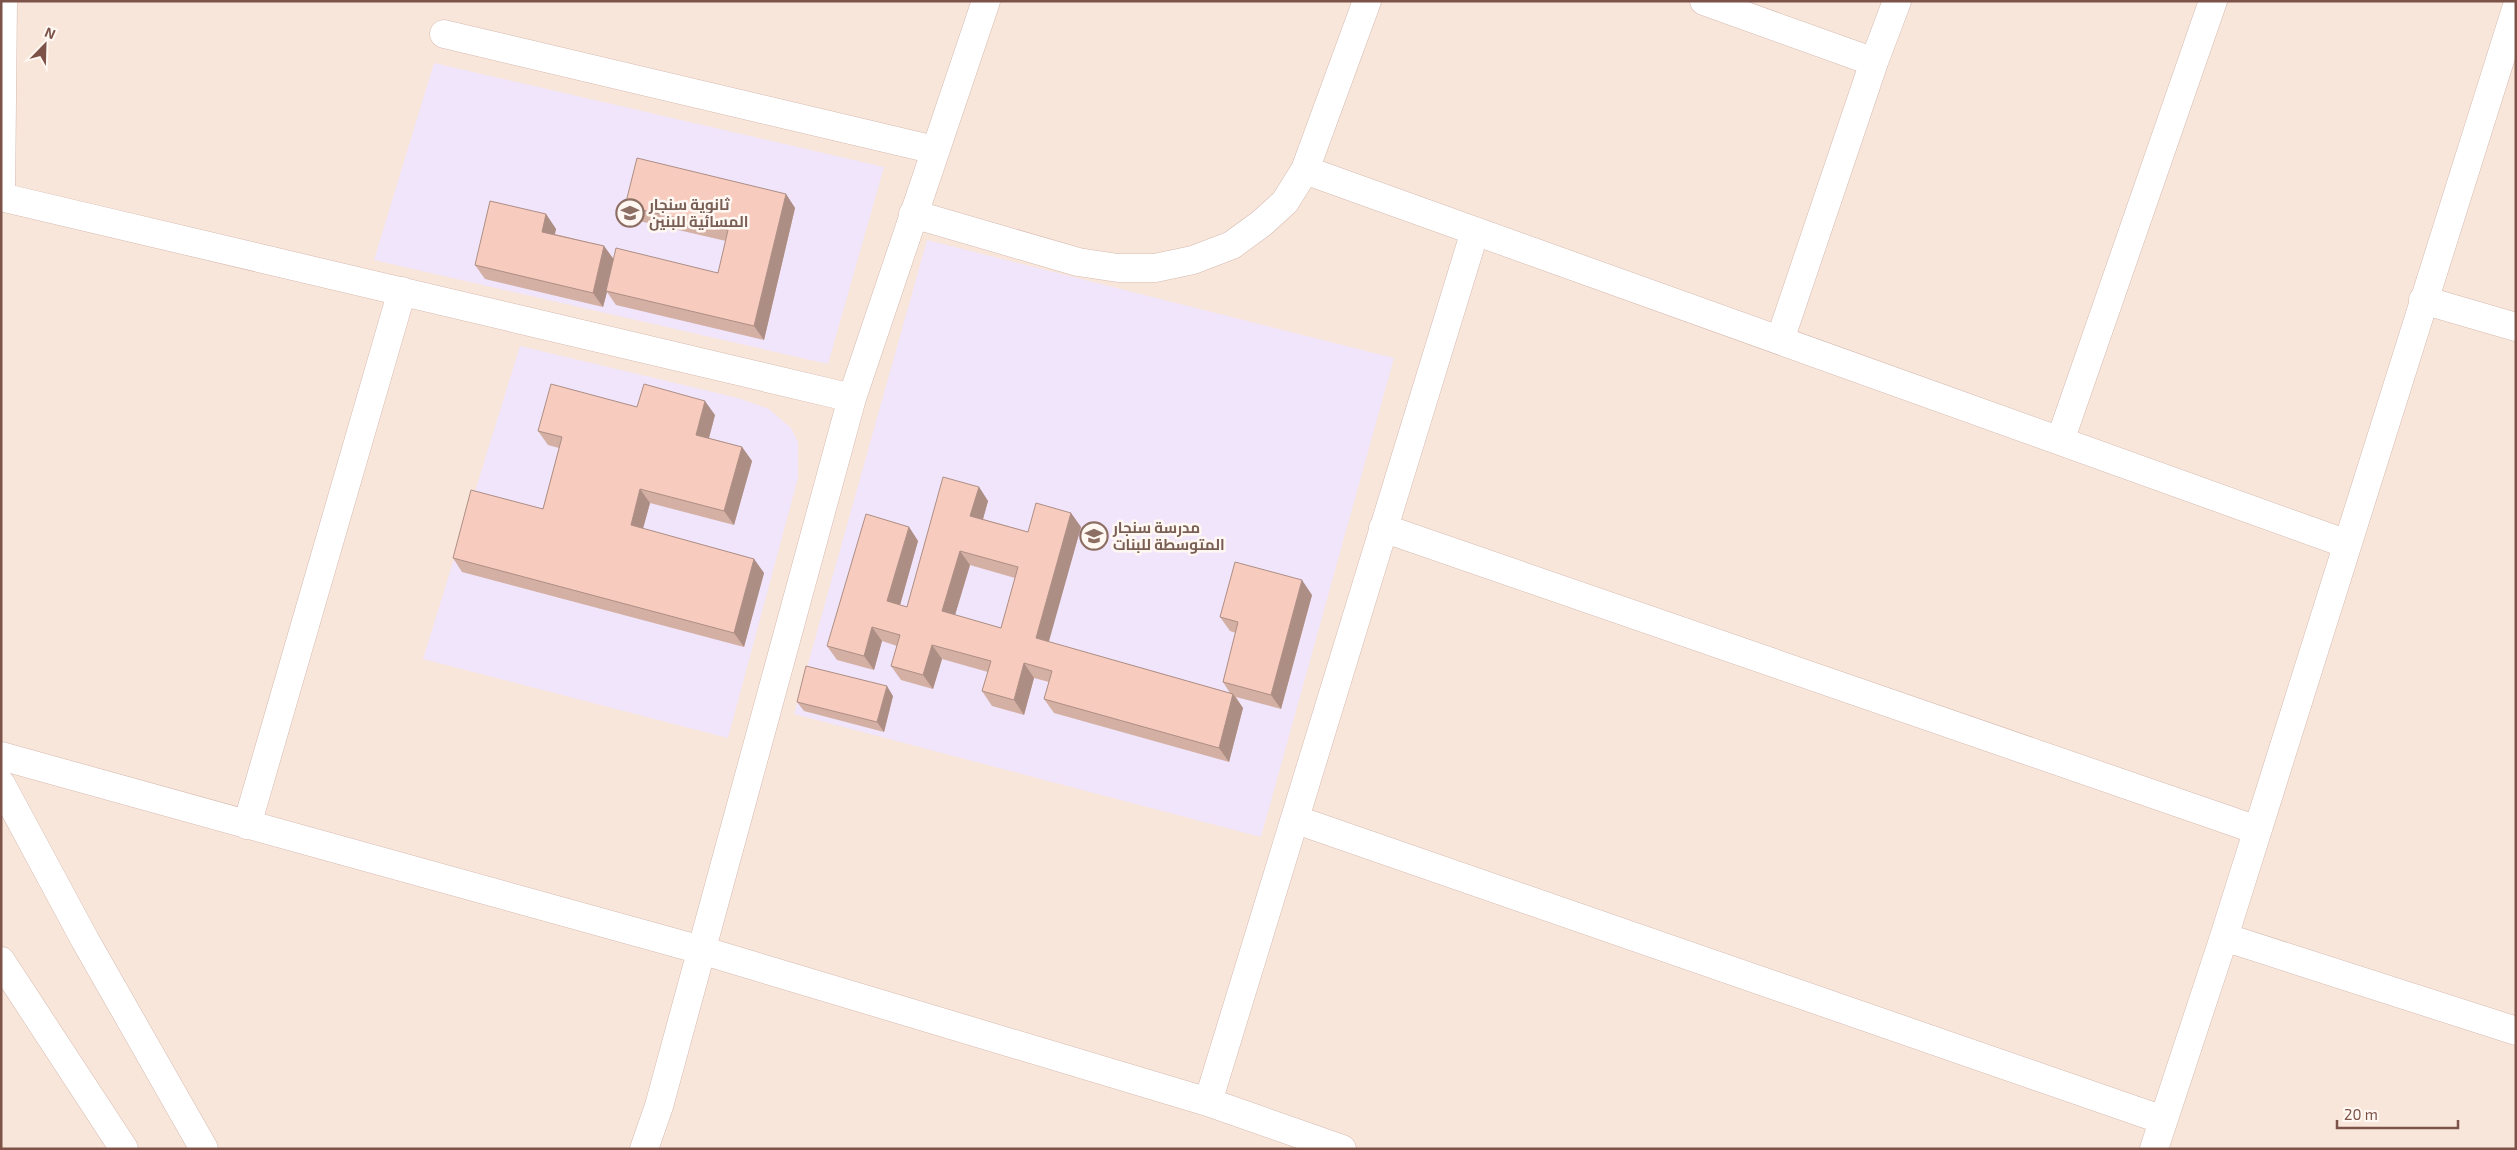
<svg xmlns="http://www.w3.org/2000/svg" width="2517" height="1150" font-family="'Exo 2',Cairo,sans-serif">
  <rect width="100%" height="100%" fill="#fef3e9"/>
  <path fill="#f9e6da" d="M1 1H2516V1149H1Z"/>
  <path fill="#f0e5fb" d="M434 63 884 167 828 364 374 260Z
    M927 240 1394 358 1261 837 794 714Z
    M520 346 738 398 769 409 791 428 798 442V478L728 738 423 659Z"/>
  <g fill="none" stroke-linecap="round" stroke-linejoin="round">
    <g stroke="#d5bab0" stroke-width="29">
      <path id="minor" d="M1704 1 1874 62
        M444 34 935 150
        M1305 170 2347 544
        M1 197 852 398
        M1 198 3 1
        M913 214 1078 262 1118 268H1155L1193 260 1232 245 1262 223 1285 202 1305 170 1367 1
        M2423 300 2516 327
        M1780 340 1874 62 1897 1
        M2060 441 2213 1
        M1383 528 2257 830
        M1 756 701 950 1208 1102 1342 1149
        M1297 820 2163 1120
        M247 825 402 291
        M2224 937 2516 1031
        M1208 1102C1299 812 1385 521 1475 231
        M644 1149 659 1106 852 398 986 1
        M2154 1149 2224 937 2516 9"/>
    </g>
    <g stroke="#d5bab0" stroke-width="29">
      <path id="tertiary" d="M1 784 85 940 204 1149
        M1 961 124 1149"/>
    </g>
    <use href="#minor" stroke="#fff" stroke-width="28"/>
    <use href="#tertiary" stroke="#fff" stroke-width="28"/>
  </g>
  <path fill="#d4afa3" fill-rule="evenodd" d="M786 194 795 208 764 340 616 305 607 292 603 307 485 279 475 265 546 214 556 229 555 234 604 246 613 258 718 273 726 241 635 220 625 206Z
    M637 407 715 415 709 438 742 447 752 461 734 525 650 503 643 529 754 559 764 573 744 647 462 572 453 558 543 509 559 448 548 445 538 431Z
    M979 487 988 501 983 519 1028 532 1071 513 1081 527 1048 642 1230 693 1223 682 1236 633 1230 631 1220 617 1312 595 1281 709 1236 697 1243 708 1229 762 1054 713 1044 699 1049 682 1034 678 1024 715 992 706 982 691 988 672 942 659 933 689 901 680 891 666 897 646 882 641 874 670 837 660 827 646 909 527 918 541 900 605 907 607ZM970 565 1015 578 1001 628 955 615Z
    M893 696 884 732 804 711 797 702Z"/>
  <path fill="#ad8e85" d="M786 194 795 208 764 340 754 326Z
    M546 214 556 229 552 246 542 232Z
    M604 246 614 260 606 291 607 292 603 307 593 293Z
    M705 401 715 415 706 449 696 435Z
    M742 447 752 461 734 525 724 511Z
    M979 487 988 501 980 530 970 516Z
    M640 489 650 503 640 539 631 525Z
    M1071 513 1081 527 1046 652 1036 638Z
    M909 527 918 541 897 616 887 601Z
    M960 551 970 565 952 625 942 611Z
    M754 559 764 573 744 647 734 633Z
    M1302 580 1312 595 1281 709 1271 695Z
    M872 627 882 641 874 670 864 656Z
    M932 645 942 659 933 689 923 675Z
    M1024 663 1034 678 1024 715 1014 700Z
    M887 686 893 696 884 732 877 722Z
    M1233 694 1243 708 1229 762 1219 748Z"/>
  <path fill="#f7cbbe" stroke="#ad8e85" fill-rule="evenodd" d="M637 158 786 194 754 326 606 291 616 248 718 273 728 230 625 206Z
    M490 201 546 214 542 232 604 246 593 293 475 265Z
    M551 384 637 407 644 384 705 401 696 435 742 447 724 511 640 489 631 525 754 559 734 633 453 558 471 490 543 509 562 437 538 431Z
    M943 477 979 487 970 516 1028 532 1036 503 1071 513 1036 638 1233 694 1219 748 1044 699 1052 671 1024 663 1014 700 982 691 991 661 932 645 923 675 891 666 900 635 872 627 864 656 827 646 866 514 909 527 887 601 907 607ZM960 551 1018 567 1001 628 942 611Z
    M1235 562 1302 580 1271 695 1223 682 1238 622 1220 617Z
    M806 666 887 686 877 722 797 702Z"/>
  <defs>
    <g id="school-ring" transform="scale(1.4375)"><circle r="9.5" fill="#fff8f2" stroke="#8d6e63" stroke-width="1.5"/><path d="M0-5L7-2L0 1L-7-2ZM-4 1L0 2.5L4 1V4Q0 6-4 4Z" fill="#8d6e63"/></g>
  </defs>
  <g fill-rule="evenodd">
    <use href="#school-ring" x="630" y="213"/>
    <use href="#school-ring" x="1094" y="536"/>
  </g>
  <g text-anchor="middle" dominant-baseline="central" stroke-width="5" stroke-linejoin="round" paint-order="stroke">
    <g font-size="15" font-weight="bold" fill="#785e54" stroke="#fff8f2" text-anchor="start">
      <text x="649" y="204">ثانوية سنجار<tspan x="649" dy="17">المسائية للبنين</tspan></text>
      <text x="1113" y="527">مدرسة سنجار<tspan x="1113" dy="17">المتوسطة للبنات</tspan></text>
    </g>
  </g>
  <rect width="2517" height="1150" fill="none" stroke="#7d5349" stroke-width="5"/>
  <g transform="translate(45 45) rotate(23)" stroke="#fff8f2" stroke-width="4" paint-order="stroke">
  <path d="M0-4L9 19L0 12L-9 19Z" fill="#7d5349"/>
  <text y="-8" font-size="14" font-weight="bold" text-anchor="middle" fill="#7d5349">N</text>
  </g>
  <path d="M2337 1120v8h121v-8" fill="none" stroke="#7d5349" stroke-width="2.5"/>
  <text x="2344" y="1120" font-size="15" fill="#7d5349" stroke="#fff8f2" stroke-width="4" paint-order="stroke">20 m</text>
</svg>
